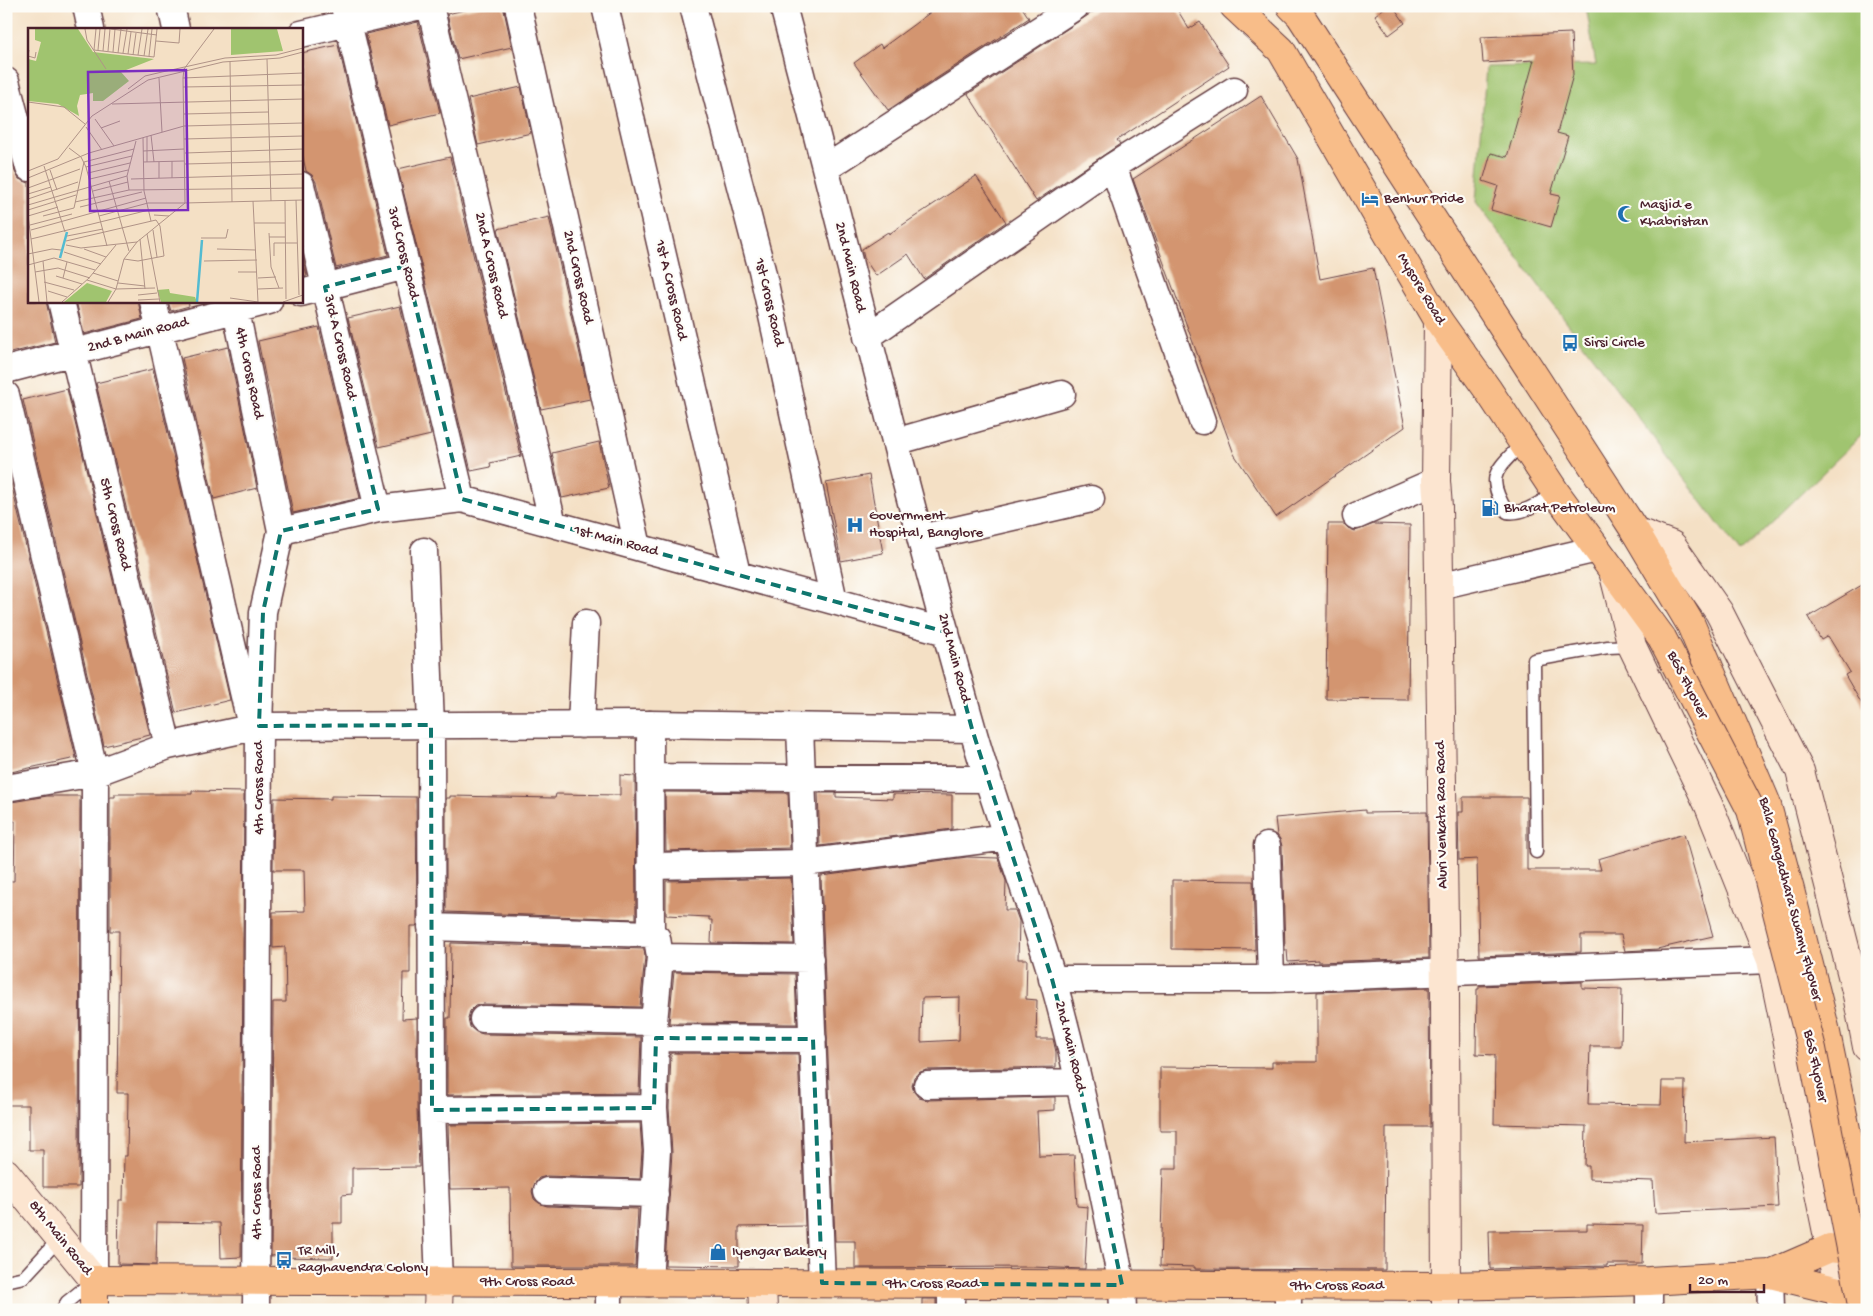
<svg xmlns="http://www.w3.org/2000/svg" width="1873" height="1316" font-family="'Gochi Hand',sans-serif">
  <rect width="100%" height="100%" fill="#fdfcf7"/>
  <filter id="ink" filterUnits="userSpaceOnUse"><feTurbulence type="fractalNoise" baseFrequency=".02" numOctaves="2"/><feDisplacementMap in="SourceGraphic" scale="10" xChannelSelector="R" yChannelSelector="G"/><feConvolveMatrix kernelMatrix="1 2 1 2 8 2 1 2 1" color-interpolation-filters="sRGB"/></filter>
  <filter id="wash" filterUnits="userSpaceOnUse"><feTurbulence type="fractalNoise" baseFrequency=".0096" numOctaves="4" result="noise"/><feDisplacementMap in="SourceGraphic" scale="20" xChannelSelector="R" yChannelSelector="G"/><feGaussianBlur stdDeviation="1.12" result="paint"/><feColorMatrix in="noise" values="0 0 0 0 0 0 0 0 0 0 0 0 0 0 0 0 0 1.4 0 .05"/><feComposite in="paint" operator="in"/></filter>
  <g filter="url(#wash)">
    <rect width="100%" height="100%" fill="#f4e0c5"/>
    <path fill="#a0c46f" stroke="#75724d" d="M1586 6H1867V442L1863 434 1740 553 1476 202 1486 67 1596 65Z"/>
    <g id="blocks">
      <path fill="#d3956f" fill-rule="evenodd" d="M482 6H503L512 47 458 59 447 14Z
        M939 6H1021L1029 18 888 110 854 63 880 44 882 48Z
        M1102 6H1175L1189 29 1200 22 1229 66 1117 140 1120 144 1036 201 968 94Z
        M1387 6H1393L1405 23 1389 35 1375 15Z
        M418 22 440 113 388 125 366 34Z
        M1571 33 1573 75 1557 133 1568 136 1551 194 1560 196 1551 227 1491 210 1498 186 1483 181 1491 153 1507 157 1534 60 1483 63 1481 37Z
        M338 45 388 255 336 268 316 182 312 175 306 171 301 149V53Z
        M521 87 531 133 478 145 468 99Z
        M1261 96 1298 159 1320 279 1373 268 1405 427 1276 517 1234 454 1133 179Z
        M6 141 15 172 19 179 29 183V301H46L55 342 6 354Z
        M450 157 521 456 490 463 491 467 471 471 398 169Z
        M976 176 1006 222 924 279 908 254 876 276 864 258 862 249 888 232 889 234Z
        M549 217 590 399 541 409 498 229Z
        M301 251 307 276 301 277Z
        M76 301H138L142 319 84 334Z
        M168 301H188L189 306 171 311Z
        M400 306 431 435 379 447 348 318Z
        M319 327 360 498 293 513 258 341Z
        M228 347 257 488 214 499 182 358Z
        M153 369 230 700 176 713 96 383Z
        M67 389 150 735 104 746 23 400Z
        M599 442 609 488 562 498 552 453Z
        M6 462 76 758 6 773Z
        M869 475 883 553 841 561 826 483Z
        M1328 524H1344L1348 528 1355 531 1374 524 1410 525 1408 700 1326 699Z
        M1867 582V713L1845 675 1850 672 1828 636 1821 640 1808 617Z
        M620 775 635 776 636 919 446 912V798H450V796L555 798 556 794 620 795Z
        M192 791 244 792 241 1257 221 1258 220 1223 157 1222 156 1265 118 1264 119 1200H123L124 1156H127L128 1093H117L119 931H110V797H115V794H192Z
        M665 792 788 793 790 848 666 851Z
        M818 793H836V797L893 799V794L952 795V829L820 846Z
        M47 796H80L79 1187H43V1150H29V1105H6V881H14L15 821 6 823V803Z
        M331 796 416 797 417 925 416 926H410V973H403L402 1019 417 1018V1110L419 1167 352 1168V1194L342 1195V1223H333V1258L281 1257V1255L271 1256 273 1002H286L285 947 273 948V912L305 911 304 870H273L274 798 331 799Z
        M1463 797H1527V870H1601L1598 859 1684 834 1713 936 1657 949 1625 951 1621 935H1581V952L1479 956 1477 859 1459 860 1458 812H1463Z
        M1365 810V813L1427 812 1429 958 1318 962V960L1288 962 1287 950H1285L1282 846 1280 839 1277 835 1275 818Z
        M967 857 998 858 1006 881 1005 910H1015L1019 921 1018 959H1027L1026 999 1037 1000 1036 1039H1053L1056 1052V1067L927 1070 920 1072 914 1077 912 1086 914 1092 919 1098 927 1100 1055 1097V1110L1037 1111 1039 1156 1074 1155 1077 1206 1088 1207 1085 1269 1031 1267 855 1268V1241H835L821 876ZM960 997 959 1040 921 1042 922 998Z
        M791 878 794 944 711 943 712 920H709V917L666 915V881Z
        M1172 880 1253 881 1255 950 1172 949Z
        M451 943 644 949 645 957 640 1007 483 1004 475 1006 470 1011 468 1018 470 1027 476 1032 483 1034 641 1037 639 1093 447 1095V1018H450Z
        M674 972 795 974 797 1024 669 1023Z
        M1582 982V988L1622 989 1621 1046H1590L1588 1104 1661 1105 1662 1081H1685L1684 1142 1774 1137 1778 1207 1655 1213 1653 1181 1589 1179V1166H1585L1586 1126 1494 1124 1495 1055 1476 1054 1477 989H1479V986Z
        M1429 988 1430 1127H1386L1385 1270 1195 1269V1267L1160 1266 1163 1169H1177V1131H1160V1067L1272 1068V1062H1317V992Z
        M671 1053 798 1054 805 1226 739 1227V1266L665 1265 672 1152 669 1108Z
        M640 1123 642 1151 640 1179 547 1176 539 1178 535 1183 532 1191 534 1199 539 1203 547 1206 638 1209 635 1266H511L510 1188 450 1189 448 1125Z
        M1587 1224 1643 1225 1642 1264H1607V1266L1490 1269 1489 1231 1587 1230Z
        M922 1299H936V1310H922Z"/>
    </g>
  </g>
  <g filter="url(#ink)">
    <use href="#blocks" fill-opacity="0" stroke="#643c42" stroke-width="1"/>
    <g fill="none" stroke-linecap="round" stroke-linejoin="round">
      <g stroke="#643c42" stroke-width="15">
        <path id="lane" d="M1523 442C1497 471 1484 474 1507 512 1524 515 1541 501 1556 493
          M1536 852 1534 660 1608 647 1632 646
          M6 1281 24 1277 60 1238
          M62 1310 67 1302 93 1281"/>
      </g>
      <g stroke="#643c42" stroke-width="29">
        <path id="street" d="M86 6 91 29
          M171 6 176 29
          M344 6 462 499
          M430 6 553 524
          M518 6 638 547
          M605 6 737 574
          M693 6 762 270 834 601
          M783 6C847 246 904 488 972 727 996 812 1028 895 1053 980 1081 1081 1101 1183 1122 1285L1123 1310
          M301 34 420 6
          M6 81 29 168
          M1113 166 1202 421
          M826 168 1076 6
          M301 185 378 509
          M301 293 406 266
          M61 301 168 746
          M153 301 250 722
          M234 301 281 531 263 612 259 726 256 1310
          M867 337 1113 166 1234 90
          M6 370 269 301
          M6 395 95 773 94 1280
          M895 442 1062 394
          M1356 516 1436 481
          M281 531 378 509 462 499 946 632
          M921 538 1091 499
          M424 551 431 725 432 1110 439 1281
          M1439 586 1597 549
          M581 725 586 623
          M800 727 822 1283
          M650 777 988 779
          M6 788 95 773 168 746 259 726 650 724 972 729
          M1267 846 1271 979
          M650 866 804 863 1007 837
          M431 927 651 934
          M660 957 810 959
          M1052 979H1271L1771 960
          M483 1019 654 1022
          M656 1038 813 1039
          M927 1085 1079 1082
          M432 1110 654 1108
          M547 1191 655 1194
          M1770 1274 1771 1310
          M1649 1281V1310
          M609 1282V1310
          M649 1283 657 1151 654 1108 656 1038 654 1022 660 957 657 938 651 934 650 724
          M951 1284V1310
          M1288 1285V1310"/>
      </g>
      <g stroke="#643c42" stroke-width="30">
        <path id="secondary" d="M1438 320 1436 481 1438 507 1445 994 1446 1310
          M1635 531 1672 545 1719 612 1800 771 1857 995 1867 1047
          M1613 571 1632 646 1709 806 1771 960 1843 1310
          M6 1173 94 1280
          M762 1283 763 1310
          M438 1310 439 1281"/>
      </g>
      <g stroke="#643c42" stroke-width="30">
        <path id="primary" d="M1770 1274 1830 1248 1867 1253
          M94 1310V1280L1446 1286 1649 1281 1770 1274 1839 1291 1867 1295"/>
      </g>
      <g stroke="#643c42" stroke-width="30">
        <path id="highway" d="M1234 6 1281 50 1438 320 1488 390 1556 493 1662 638
          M1291 6 1300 15 1635 531 1691 625 1766 802 1790 890 1825 1028 1867 1231"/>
      </g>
      <use href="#lane" stroke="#fff" stroke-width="12"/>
      <use href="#street" stroke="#fff" stroke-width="26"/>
      <use href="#secondary" stroke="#fce5d0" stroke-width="28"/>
      <use href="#primary" stroke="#f8bd89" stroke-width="28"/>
      <use href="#highway" stroke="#f8bd89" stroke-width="28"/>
      <g stroke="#643c42" stroke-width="30" stroke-linecap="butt">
        <path id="highway-bridge" d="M1662 638 1751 810 1812 1049 1863 1310"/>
      </g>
      <use href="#highway-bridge" stroke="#f8bd89" stroke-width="28"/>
    </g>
  </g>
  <path fill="none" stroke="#0f766e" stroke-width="4" stroke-dasharray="10 6" stroke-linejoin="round" d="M406 266 462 499 946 632 972 729 1052 979 1079 1082 1122 1285 822 1283 813 1039 656 1038 654 1108 432 1110 431 725 259 726 263 612 281 531 378 509 325 287Z"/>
  <defs>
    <g id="hotel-bare" transform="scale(1.35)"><path d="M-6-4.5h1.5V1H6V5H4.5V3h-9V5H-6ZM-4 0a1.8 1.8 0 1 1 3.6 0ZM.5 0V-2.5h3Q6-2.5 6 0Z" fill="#1f6fb2" stroke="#fdfcf7" stroke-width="2.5" paint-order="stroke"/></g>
    <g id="mosque-bare" transform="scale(1.35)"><path d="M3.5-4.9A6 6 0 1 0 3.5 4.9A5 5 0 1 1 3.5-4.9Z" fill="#1f6fb2" stroke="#fdfcf7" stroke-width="2.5" paint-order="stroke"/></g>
    <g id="bus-bare" transform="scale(1.35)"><path d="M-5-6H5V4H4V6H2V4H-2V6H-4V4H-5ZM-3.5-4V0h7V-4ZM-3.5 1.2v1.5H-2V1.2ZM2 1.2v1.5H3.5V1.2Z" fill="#1f6fb2" stroke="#fdfcf7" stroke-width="2.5" paint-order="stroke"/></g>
    <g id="fuel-bare" transform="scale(1.35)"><path d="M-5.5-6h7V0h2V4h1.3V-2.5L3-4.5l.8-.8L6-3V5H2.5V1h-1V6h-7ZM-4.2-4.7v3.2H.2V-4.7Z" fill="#1f6fb2" stroke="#fdfcf7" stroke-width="2.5" paint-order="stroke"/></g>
    <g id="hospital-bare" transform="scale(1.35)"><path d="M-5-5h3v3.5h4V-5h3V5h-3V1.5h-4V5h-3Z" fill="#1f6fb2" stroke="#fdfcf7" stroke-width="2.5" paint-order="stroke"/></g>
    <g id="shop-bare" transform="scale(1.35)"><path d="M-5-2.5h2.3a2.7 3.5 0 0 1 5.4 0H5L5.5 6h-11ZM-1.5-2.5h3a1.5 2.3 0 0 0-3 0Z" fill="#1f6fb2" stroke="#fdfcf7" stroke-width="2.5" paint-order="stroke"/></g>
  </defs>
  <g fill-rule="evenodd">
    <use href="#hotel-bare" x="1370" y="199"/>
    <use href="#mosque-bare" x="1626" y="214"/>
    <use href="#bus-bare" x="1570" y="343"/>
    <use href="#fuel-bare" x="1490" y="508"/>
    <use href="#hospital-bare" x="855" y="525"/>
    <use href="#shop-bare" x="718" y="1252"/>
    <use href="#bus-bare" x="284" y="1260"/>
  </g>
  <g text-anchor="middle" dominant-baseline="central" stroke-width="4.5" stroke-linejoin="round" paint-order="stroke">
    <g font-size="15" fill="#4a1f2b" stroke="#fdfcf7" text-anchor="start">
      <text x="1384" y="199">Benhur Pride</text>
      <text x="1640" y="205">Masjid e<tspan x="1640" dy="17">Khabristan</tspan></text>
      <text x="1584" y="343">Sirsi Circle</text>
      <text x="1504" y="508">Bharat Petroleum</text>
      <text x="869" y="516">Government<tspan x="869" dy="17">Hospital, Banglore</tspan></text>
      <text x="298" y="1251">TR Mill,<tspan x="298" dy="17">Raghavendra Colony</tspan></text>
      <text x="732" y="1252">Iyengar Bakery</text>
    </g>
    <g font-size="15" fill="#4a1f2b" stroke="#fdfcf7">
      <text transform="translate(403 253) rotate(76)">3rd Cross Road</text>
      <text transform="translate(491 265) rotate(77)">2nd A Cross Road</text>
      <text transform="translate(850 267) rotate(76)">2nd Main Road</text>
      <text transform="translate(578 277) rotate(77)">2nd Cross Road</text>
      <text transform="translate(1421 289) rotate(59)">Mysore Road</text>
      <text transform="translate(671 290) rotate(77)">1st A Cross Road</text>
      <text transform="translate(769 302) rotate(77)">1st Cross Road</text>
      <text transform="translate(138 335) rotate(-15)">2nd B Main Road</text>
      <text transform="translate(340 347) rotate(77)">3rd A Cross Road</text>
      <text transform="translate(249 373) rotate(78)">4th Cross Road</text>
      <text transform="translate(115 524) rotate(76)">5th Cross Road</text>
      <text transform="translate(616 541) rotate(15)">1st Main Road</text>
      <text transform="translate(954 658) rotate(75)">2nd Main Road</text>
      <text transform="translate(1687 685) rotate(63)">BGS Flyover</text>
      <text transform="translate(259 788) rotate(-90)">4th Cross Road</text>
      <text transform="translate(1442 815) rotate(-91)">Aluri Venkata Rao Road</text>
      <text transform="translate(1790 899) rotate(75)">Bala Gangadhara Swamy Flyover</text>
      <text transform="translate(1070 1046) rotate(76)">2nd Main Road</text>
      <text transform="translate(1815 1066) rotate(78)">BGS Flyover</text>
      <text transform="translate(257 1193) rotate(-90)">4th Cross Road</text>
      <text transform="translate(60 1238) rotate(51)">8th Main Road</text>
      <text x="527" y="1282">9th Cross Road</text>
      <text x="932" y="1284">9th Cross Road</text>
      <text x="1337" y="1286">9th Cross Road</text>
    </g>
  </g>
  <g transform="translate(28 28)">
    <rect width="275" height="275" fill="#f4e0c5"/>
    <path d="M7 1H50L65 24 126 31 93 44 101 53 75 73H65V65L52 67 49 78 51 88 30 76 0 73V31L8 33 13 14 7 12ZM203 1H249L255 23 203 27ZM59 255 84 263 78 274H36ZM141 261 142 265 167 269 169 274H133L129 262Z" fill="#a0c46f"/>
    <path fill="none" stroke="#53bbd1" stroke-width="2.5" d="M32 230 39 204M169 274 174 212"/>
    <path fill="none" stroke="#b09387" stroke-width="1" d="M57 1 59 12 78 41M68 1 66 22 126 29 129 1M83 1 129 7M186 1 156 41 155 50 157 175 275 172M128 13 151 15 152 1M1 22 0 28 7 30 8 24M70 22 72 1M75 23 77 1M80 23 82 1M85 24 87 1M90 25 93 1M95 25 99 1M100 26 103 4M105 27 108 5M110 27 114 1M116 28 120 1M121 28 124 1M239 31 243 173M202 34 204 174M131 50 134 104M155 50 275 45M155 59 275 57M100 61 117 48 134 44 197 30 248 27 275 20M0 74 36 79 57 96M84 76 275 71M156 86 240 84M67 91 86 118M58 99 74 122M73 100 92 93M123 107 126 134M119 109V134M115 110 116 163 123 193M156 111 275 108M41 120 53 129 58 139 79 218M115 123 156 121M157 125 275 121M144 133V150M115 134 156 133M157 136 275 133M16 138 37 204M58 139 104 128M22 142 29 162M0 143 30 131 64 88 120 52 195 34 252 30 275 24M60 145 102 135M0 150 61 125 156 98 275 95M131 150V134M62 151 100 142M103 151 275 146M81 153 101 223M0 160 52 141M101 162 99 148 108 113M65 163 100 154M0 166 23 159M0 171 50 154M257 172 258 271M268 172 271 267M47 174 101 162 275 160M0 177 99 148M52 179 114 164M0 182 48 167M0 187 11 274M126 187 141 188M0 188 30 179M15 188 46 180 56 134 106 121M71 188 120 175H157M226 195H257M2 197 44 186M3 202 118 170M125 202 129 229M241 205 243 239 251 260M119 206 132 274M39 208 75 201M241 209H257M173 210H198L200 201M3 211 121 182M112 211 117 261M38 213 128 192 132 198 136 228M38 217 53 220 109 214M56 221 78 229M189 221 228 222M36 224 73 236M0 226 24 221 33 222M246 228V215H269M96 231 110 233 136 228M15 233 19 274M176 233 229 232M0 237 26 230 67 242M7 244 30 240 62 250M210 244H229M65 245 90 253M28 248 54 256M35 250 39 234M230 250 248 249M59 252 88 261 127 260M16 254 46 262M90 255 117 258M230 261 255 260M20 263 39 269M110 267 129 265M202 270 230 274 225 173M110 272 131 271M34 274 61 250 88 217M80 274 88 261 96 231 109 214 157 175M255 274 275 267"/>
    <path fill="#7b2cbf" fill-opacity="0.15" stroke="#7b2cbf" stroke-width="2.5" d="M158 42 160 182 62 183 60 44Z"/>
    <rect width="275" height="275" fill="none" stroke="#4a1f2b" stroke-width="2.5"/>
  </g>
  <rect width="1873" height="1316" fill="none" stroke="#fdfcf7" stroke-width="25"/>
  <path d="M1690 1284v8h74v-8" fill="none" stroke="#4a1f2b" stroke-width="2.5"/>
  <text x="1698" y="1284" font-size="15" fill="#4a1f2b" stroke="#fdfcf7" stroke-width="4" paint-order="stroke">20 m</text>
</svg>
